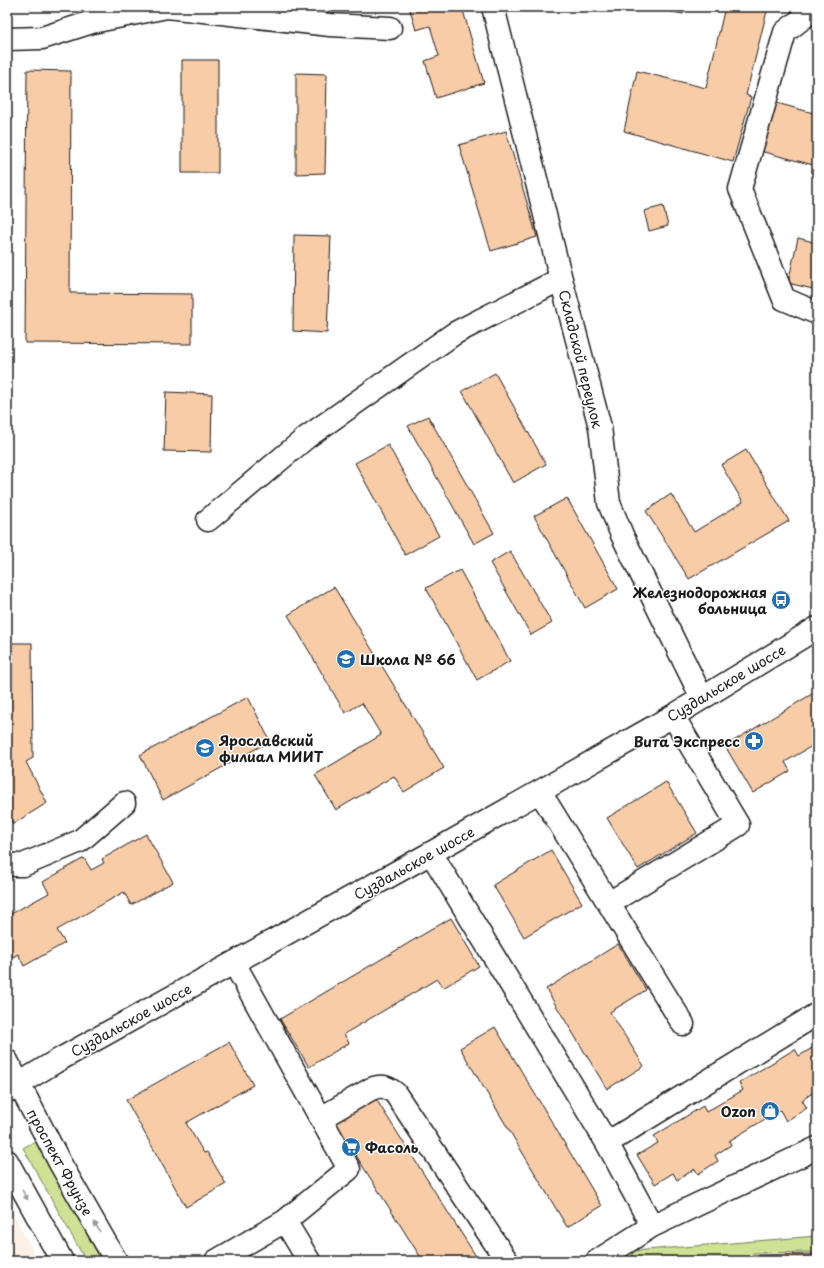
<svg xmlns="http://www.w3.org/2000/svg" width="824" height="1268" font-family="'Playpen Sans',sans-serif">
  <rect width="100%" height="100%" fill="#fff"/>
  <filter id="ink" filterUnits="userSpaceOnUse"><feTurbulence type="fractalNoise" baseFrequency=".025" numOctaves="2"/><feDisplacementMap in="SourceGraphic" scale="8" xChannelSelector="R" yChannelSelector="G"/><feConvolveMatrix kernelMatrix="1 2 1 2 8 2 1 2 1" color-interpolation-filters="sRGB"/></filter>
  <g filter="url(#ink)">
    <path fill="#fdf0e5" d="M7 1202 38 1261H7Z"/>
    <path fill="#cee195" stroke="#757e58" d="M35 1141 102 1261H86L23 1148Z
      M817 1236V1252L753 1253 752 1261H631L633 1251Z"/>
    <path fill="#f9cca8" stroke="#1c1c1c" d="M409 7H462L484 83 436 98 425 61 439 56 430 26 416 30Z
      M646 7H684L683 14Z
      M725 7H768L746 95 751 97 733 162 624 131 637 71 706 88Z
      M182 60H218V173H182Z
      M27 70 71 71 70 293 192 294V344L25 343Z
      M296 73 327 74 325 173 296 174Z
      M773 102 817 114V166L760 151Z
      M506 131 537 237 491 251 459 145Z
      M663 206 668 226 649 231 644 211Z
      M294 235 331 236 327 333 293 331Z
      M798 238 817 243V290L788 283Z
      M495 373 546 464 513 483 462 391Z
      M166 392 212 394 211 452 164 451Z
      M428 416 494 533 474 544 408 426Z
      M388 445 439 536 405 555 355 463Z
      M746 450 789 521 689 579 646 511 671 494 694 532 743 502 721 465Z
      M567 498 618 589 585 608 534 516Z
      M510 551 552 623 531 635 490 563Z
      M460 570 510 661 477 680 426 588Z
      M334 587 444 768 404 792 394 776 336 810 315 775 381 735 362 703 345 713 288 615Z
      M7 643H32L33 758 26 762 47 803 13 824 7 814Z
      M817 691V743L785 762 790 771 753 793 725 746Z
      M248 697 270 741 163 800 140 755Z
      M666 782 697 833 638 869 607 818Z
      M146 834 173 882 131 905 124 892 57 930 65 943 24 966 18 954 13 957 7 947V916L49 893 43 882 84 858 91 870 104 863 102 859Z
      M551 850 582 903 524 937 493 885Z
      M451 918 479 966 443 988 437 979 344 1034 349 1043 309 1067 280 1019Z
      M618 944 646 990 610 1012 644 1066 607 1089 546 989Z
      M495 1027 602 1206 567 1227 460 1048Z
      M229 1042 253 1085 186 1123 204 1153 207 1152 226 1184 186 1207 126 1100Z
      M817 1045V1090L802 1100 807 1108 786 1121 780 1110 729 1141 731 1145 715 1155 718 1161 698 1174 695 1169 677 1180 673 1173 655 1184 637 1155 658 1143 654 1136 703 1106 706 1112 743 1090 739 1083 795 1049 799 1056Z
      M374 1096 479 1261H423L334 1121Z
      M817 1254V1261H754V1255Z"/>
    <g fill="none" stroke-linecap="round" stroke-linejoin="round">
      <g stroke="#1c1c1c" stroke-width="25">
        <path id="minor" d="M493 7 561 279 600 427 609 503 622 535 702 698
          M817 7 785 32 740 189 784 299 817 313
          M7 39 42 38 92 22 167 7 330 25 390 28
          M208 520 307 437 455 333 561 279
          M540 792 683 1024
          M431 853 607 1143 817 1014
          M7 863 14 865H23L80 841 124 803
          M609 903 738 825 673 716
          M234 963 349 1169 285 1221
          M321 1118 371 1089C381 1085 386 1086 395 1093L507 1261
          M607 1143 652 1226
          M216 1261 285 1221 309 1261
          M597 1261 652 1226 817 1148"/>
      </g>
      <g stroke="#1c1c1c" stroke-width="25">
        <path id="major" d="M7 1061 60 1163 116 1261
          M7 1091 55 1062 431 853 673 716 817 628
          M7 1161 62 1261"/>
      </g>
      <use href="#minor" stroke="#fff" stroke-width="22"/>
      <use href="#major" stroke="#fff" stroke-width="22"/>
    </g>
    <defs><path id="oneway-solid" d="M-6-.8H1V-3.2L6.5 0L1 3.2V.8H-6Z"/></defs>
    <g fill="#999">
      <use href="#oneway-solid" transform="translate(25 1195) rotate(60)"/>
      <use href="#oneway-solid" transform="translate(97 1227) rotate(-120)"/>
    </g>
  </g>
  <defs>
    <g id="bus-disc" transform="scale(1)"><circle r="9.5" fill="#1f6fb2" stroke="#fff"/><path d="M-5-6H5V4H4V6H2V4H-2V6H-4V4H-5ZM-3.5-4V0h7V-4ZM-3.5 1.2v1.5H-2V1.2ZM2 1.2v1.5H3.5V1.2Z" fill="#fff"/></g>
    <g id="school-disc" transform="scale(1)"><circle r="9.5" fill="#1f6fb2" stroke="#fff"/><path d="M0-5L7-2L0 1L-7-2ZM-4 1L0 2.5L4 1V4Q0 6-4 4Z" fill="#fff"/></g>
    <g id="pharmacy-disc" transform="scale(1)"><circle r="9.5" fill="#1f6fb2" stroke="#fff"/><path d="M-2-6h4v4h4v4h-4v4h-4v-4h-4v-4h4Z" fill="#fff"/></g>
    <g id="university-disc" transform="scale(1)"><circle r="9.5" fill="#1f6fb2" stroke="#fff"/><path d="M0-5L7-2L0 1L-7-2ZM-4 1L0 2.5L4 1V4Q0 6-4 4Z" fill="#fff"/></g>
    <g id="shop-disc" transform="scale(1)"><circle r="9.5" fill="#1f6fb2" stroke="#fff"/><path d="M-5-2.5h2.3a2.7 3.5 0 0 1 5.4 0H5L5.5 6h-11ZM-1.5-2.5h3a1.5 2.3 0 0 0-3 0Z" fill="#fff"/></g>
    <g id="supermarket-disc" transform="scale(1)"><circle r="9.5" fill="#1f6fb2" stroke="#fff"/><path d="M-6-5.5h2.5l.6 2H6L4.5 2H-2.5L-4.4-4H-6ZM-1.5 3.2a1.3 1.3 0 1 0 .1 0ZM3 3.2a1.3 1.3 0 1 0 .1 0Z" fill="#fff"/></g>
  </defs>
  <g fill-rule="evenodd">
    <use href="#bus-disc" x="781" y="600"/>
    <use href="#school-disc" x="346" y="659"/>
    <use href="#pharmacy-disc" x="754" y="741"/>
    <use href="#university-disc" x="205" y="748"/>
    <use href="#shop-disc" x="770" y="1111"/>
    <use href="#supermarket-disc" x="351" y="1147"/>
  </g>
  <g text-anchor="middle" dominant-baseline="central" stroke-width="3" stroke-linejoin="round" paint-order="stroke">
    <g font-size="14" fill="#1c1c1c" stroke="#fff">
      <text transform="translate(581 359) rotate(76)">Складской переулок</text>
      <text transform="translate(726 683) rotate(-31)">Суздальское шоссе</text>
      <text transform="translate(414 863) rotate(-29)">Суздальское шоссе</text>
      <text transform="translate(131 1020) rotate(-29)">Суздальское шоссе</text>
      <text transform="translate(60 1162) rotate(61)">проспект Фрунзе</text>
    </g>
    <g font-size="14" font-weight="bold" fill="#1c1c1c" stroke="#fff" text-anchor="end">
      <text x="767" y="592">Железнодорожная<tspan x="767" dy="16">больница</tspan></text>
      <text x="360" y="659" text-anchor="start">Школа № 66</text>
      <text x="219" y="740" text-anchor="start">Ярославский<tspan x="219" dy="16">филиал МИИТ</tspan></text>
      <text x="740" y="741">Вита Экспресс</text>
      <text x="756" y="1111">Ozon</text>
      <text x="365" y="1147" text-anchor="start">Фасоль</text>
    </g>
  </g>
  <rect width="824" height="1268" fill="none" stroke="#fff" stroke-width="24"/>
  <rect x="12" y="12" width="800" height="1244" fill="none" stroke="#1c1c1c" stroke-width="1.5" filter="url(#ink)"/>
</svg>
